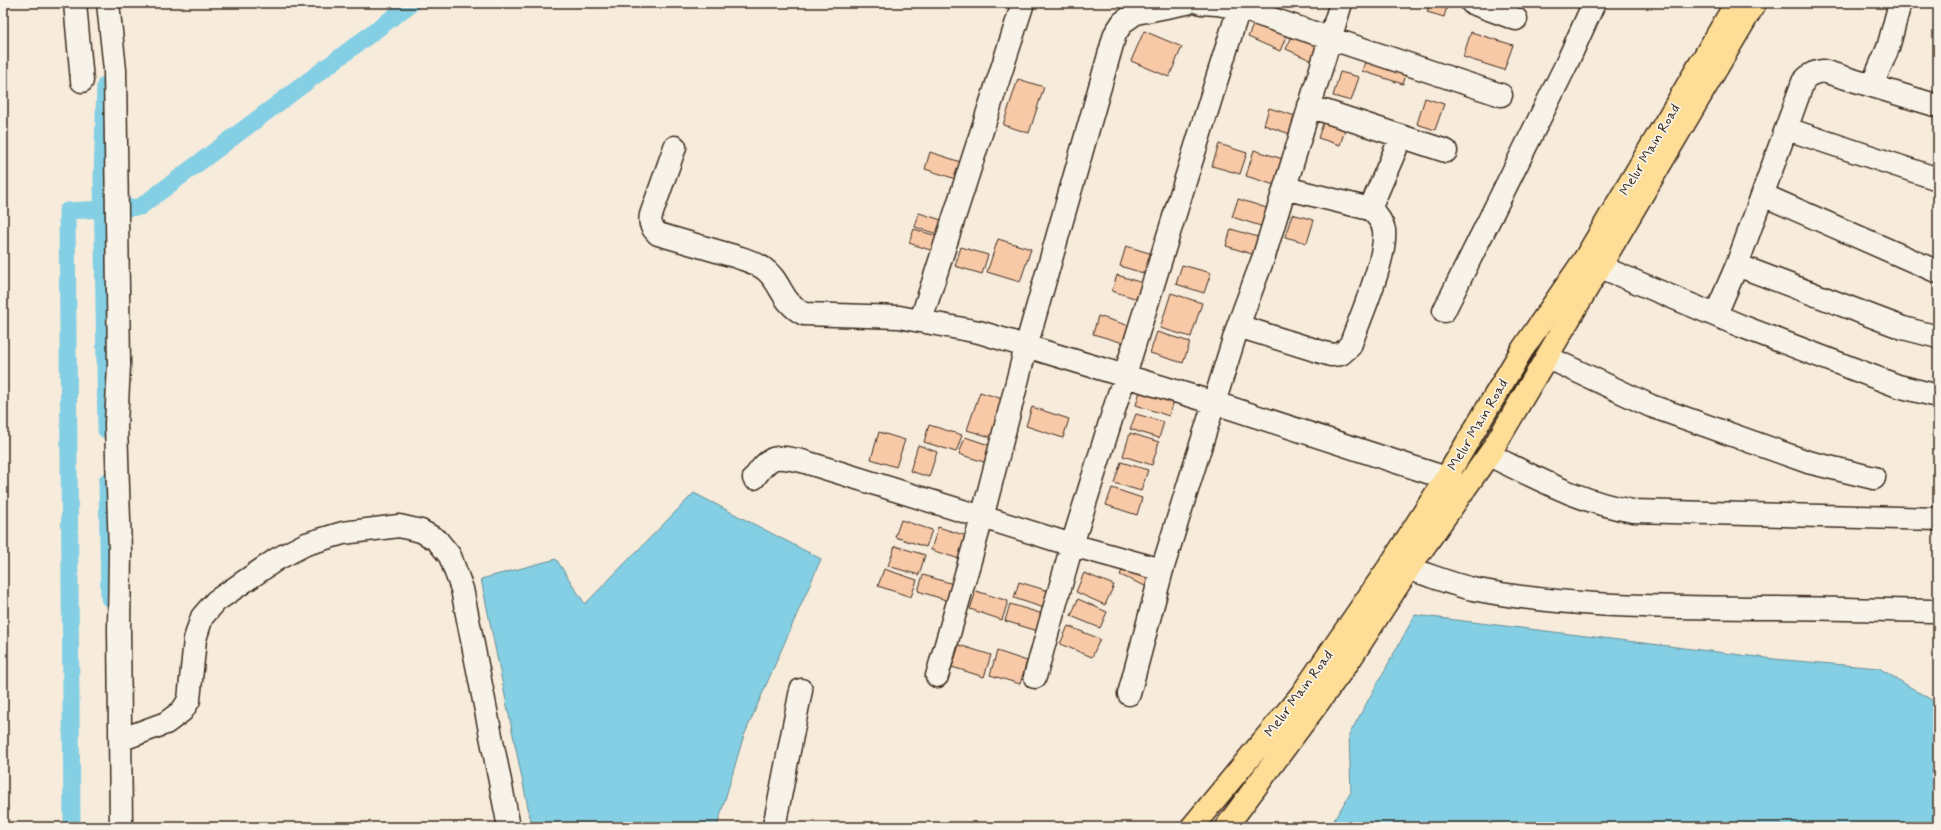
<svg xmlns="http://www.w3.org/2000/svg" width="1941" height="830" font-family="Mynerve,sans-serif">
  <rect width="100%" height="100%" fill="#f7ebdb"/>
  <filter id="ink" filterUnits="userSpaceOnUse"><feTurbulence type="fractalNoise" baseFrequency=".025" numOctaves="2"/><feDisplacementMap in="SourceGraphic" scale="8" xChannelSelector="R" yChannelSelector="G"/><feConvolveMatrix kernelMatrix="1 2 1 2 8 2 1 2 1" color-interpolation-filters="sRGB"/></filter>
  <g filter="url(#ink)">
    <path fill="#84cfe4" stroke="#678d95" d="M694 493 821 559 743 738 717 827H532L481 579 556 559 585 604Z
      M1415 615 1774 659 1879 668 1938 704V827H1330L1351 792 1349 735Z"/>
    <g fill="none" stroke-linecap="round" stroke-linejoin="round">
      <path stroke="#84cfe4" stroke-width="17" d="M105 85 102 178 106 430
        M107 481 109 598
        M72 827 67 211 140 207 412 3"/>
    </g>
    <path fill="#f8c9a7" stroke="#3b2a1e" d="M1430 3H1448L1444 17 1427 12Z
      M1256 18 1288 32 1280 51 1248 37Z
      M1144 31 1182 47 1169 77 1131 61Z
      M1294 32 1325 45 1317 63 1286 49Z
      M1471 32 1513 45 1504 70 1463 57Z
      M1368 53 1409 66 1403 84 1362 71Z
      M1340 72 1359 77 1351 101 1333 96Z
      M1018 79 1044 87 1029 133 1003 125Z
      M1425 98 1444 104 1435 130 1417 124Z
      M1269 108 1299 117 1293 135 1264 125Z
      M1326 115 1348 121 1340 145 1318 138Z
      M1219 144 1247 153 1240 174 1212 166Z
      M1254 150 1289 161 1281 187 1246 176Z
      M930 152 964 163 959 180 925 169Z
      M1238 199 1270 209 1264 227 1232 217Z
      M919 213 951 223 947 237 915 227Z
      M1292 214 1314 220 1307 243 1285 237Z
      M914 229 946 239 942 254 909 243Z
      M1231 229 1261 238 1255 255 1226 246Z
      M998 239 1031 249 1020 282 987 272Z
      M1126 246 1159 256 1153 276 1120 266Z
      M961 247 988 255 982 274 955 266Z
      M1182 265 1211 273 1204 293 1176 284Z
      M1117 275 1149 285 1144 301 1112 291Z
      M1171 293 1202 303 1191 337 1160 328Z
      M1098 316 1133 327 1127 344 1093 334Z
      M1157 332 1190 342 1183 363 1150 353Z
      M1141 388 1175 398 1169 416 1136 405Z
      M980 392 1009 401 997 439 967 430Z
      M1032 407 1069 419 1063 438 1026 426Z
      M1136 414 1164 422 1159 438 1130 429Z
      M929 425 962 435 956 452 924 442Z
      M879 432 905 440 896 467 871 459Z
      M1130 433 1159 442 1152 465 1123 456Z
      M965 437 995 447 990 464 959 454Z
      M918 445 937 452 929 477 910 471Z
      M1121 462 1148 470 1141 491 1114 483Z
      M1112 488 1142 498 1137 515 1106 505Z
      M901 520 932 530 926 547 895 537Z
      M938 527 970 537 963 560 931 550Z
      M895 546 925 555 919 575 888 566Z
      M1126 562 1158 575 1152 589 1120 575Z
      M884 569 917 580 911 597 878 586Z
      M1084 573 1114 585 1105 605 1076 592Z
      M923 575 957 585 952 602 918 591Z
      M1019 582 1052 592 1047 609 1014 598Z
      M976 591 1008 601 1002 620 970 609Z
      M1078 599 1107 612 1100 628 1071 616Z
      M1010 604 1043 614 1038 631 1005 621Z
      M1068 626 1100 639 1092 657 1060 644Z
      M959 645 991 655 984 677 952 667Z
      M997 651 1027 661 1020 684 990 675Z"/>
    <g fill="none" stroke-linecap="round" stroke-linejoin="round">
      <g stroke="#3b2a1e" stroke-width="25">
        <path id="minor" d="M75 3 82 81
          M108 3 115 70 118 291 119 365 116 424 120 552 119 629 121 827
          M1201 3 1217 4 1239 8 1501 95
          M1472 3 1516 19
          M1872 85 1888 48 1900 3
          M1309 106 1446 151
          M1787 129 1938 179
          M675 147 651 215C649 224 652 228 658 234 679 240 699 246 720 252 735 256 750 260 763 268 782 281 780 302 804 314L899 317 979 332 1215 403 1446 478 1462 486
          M1763 195 1938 272
          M1370 209 1401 137
          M1584 260 1741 326 1898 386 1938 396
          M1737 265 1903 328 1938 337
          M1444 311 1566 65 1594 3
          M1716 314 1737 265 1803 82C1809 75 1813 72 1823 71L1938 106
          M921 320 1023 3
          M1238 326 1331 355 1341 354 1350 346C1360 318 1387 258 1384 230 1382 221 1377 215 1370 209L1285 188
          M1547 357 1651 406 1808 462 1874 478
          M1489 455C1535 477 1581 503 1633 511L1938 519
          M754 478C771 455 774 455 802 461L1072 545 1162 570
          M1391 564C1419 570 1445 583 1473 589 1568 608 1665 607 1762 608 1821 608 1879 610 1938 611
          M937 676 982 518 1026 347 1115 34 1123 22 1136 13 1187 3
          M1035 677 1072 545 1239 8
          M1129 694 1162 570 1238 326 1264 256 1341 3
          M120 740 166 723 182 711 189 700 195 639 202 617 216 601 277 559 306 544 343 533 399 526 421 531 437 540 450 556 462 589 509 827
          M774 827 801 690"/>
      </g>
      <g stroke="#3b2a1e" stroke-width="25">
        <path id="major" d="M1192 827 1301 695 1391 564 1446 478 1522 350 1584 260 1736 3
          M1226 827 1349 661 1409 568 1492 450 1755 3"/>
      </g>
      <use href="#minor" stroke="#f7f3e8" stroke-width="22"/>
      <use href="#major" stroke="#fedd96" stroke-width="22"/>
    </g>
  </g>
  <g text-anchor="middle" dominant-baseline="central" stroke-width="3.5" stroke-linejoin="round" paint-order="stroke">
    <g font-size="14" fill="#3b2a1e" stroke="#f7f3e8">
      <text transform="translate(1650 150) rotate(-59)">Melur Main Road</text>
      <text transform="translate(1478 425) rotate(-59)">Melur Main Road</text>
      <text transform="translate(1299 694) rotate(-53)">Melur Main Road</text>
    </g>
  </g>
  <rect width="1941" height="830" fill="none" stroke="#f7f3e8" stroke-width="16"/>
  <rect x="8" y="8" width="1925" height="814" fill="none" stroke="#3b2a1e" stroke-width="1.5" filter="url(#ink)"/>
</svg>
